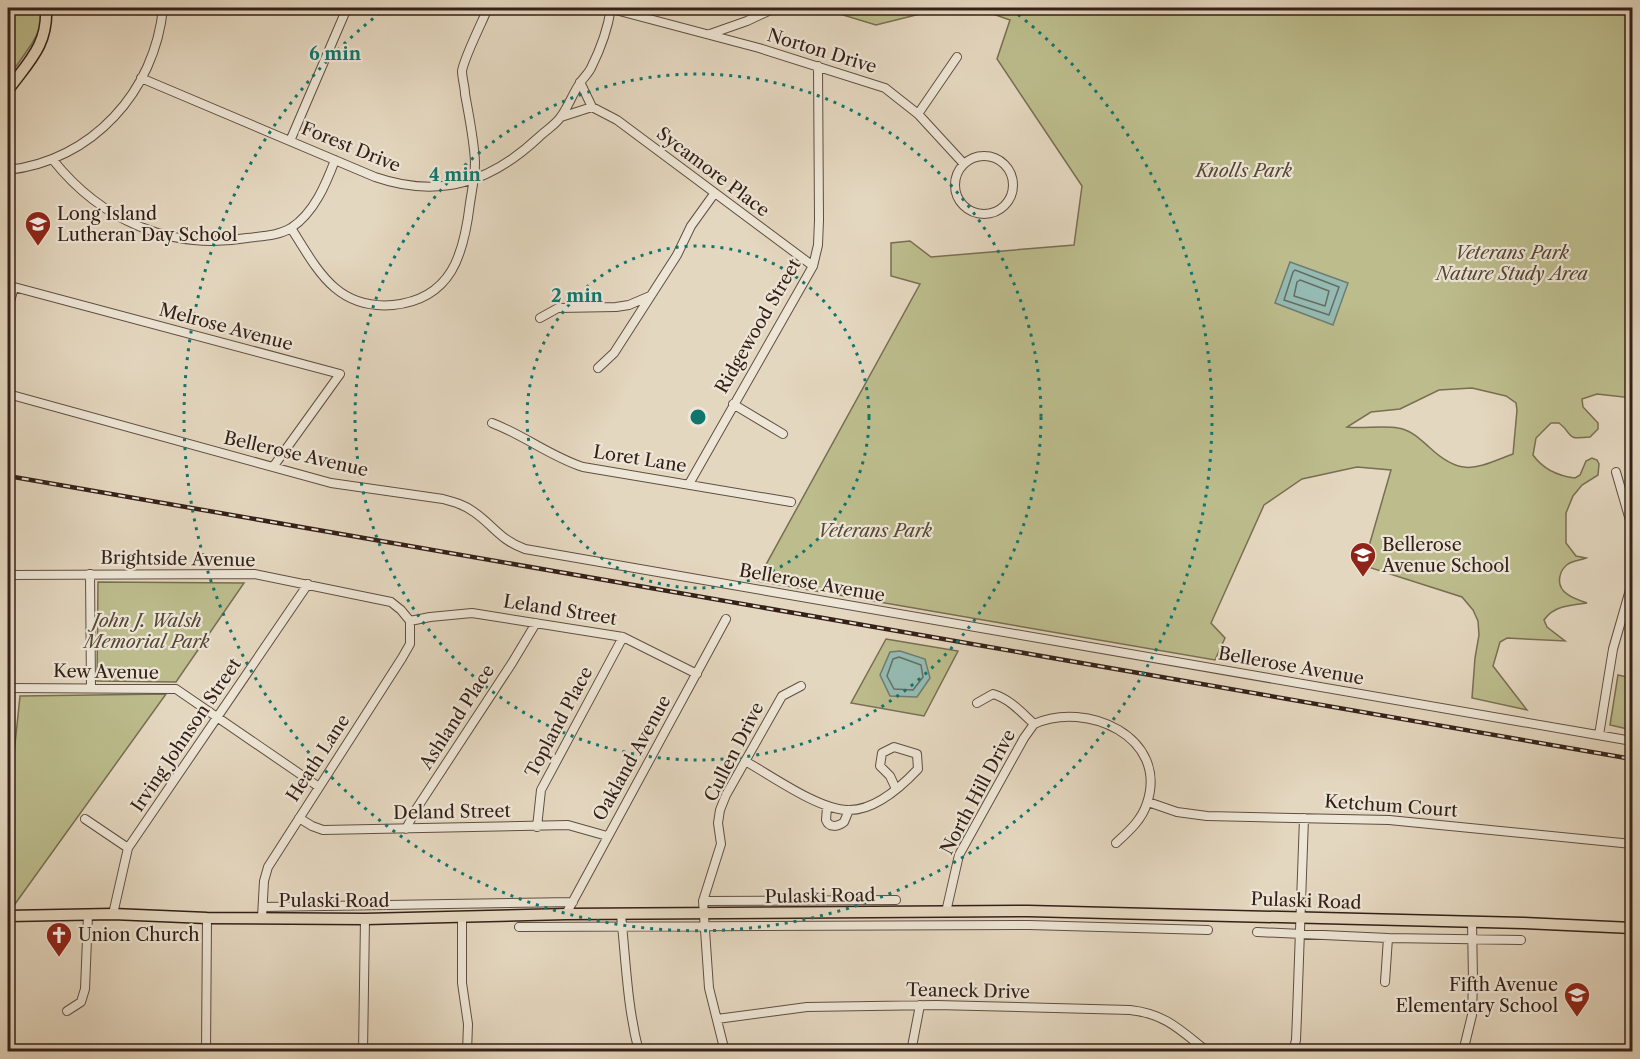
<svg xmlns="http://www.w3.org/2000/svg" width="1640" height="1059" font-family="'Libre Caslon Text',serif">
  <rect width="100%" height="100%" fill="#e4d7bf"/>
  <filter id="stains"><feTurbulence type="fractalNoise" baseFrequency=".00333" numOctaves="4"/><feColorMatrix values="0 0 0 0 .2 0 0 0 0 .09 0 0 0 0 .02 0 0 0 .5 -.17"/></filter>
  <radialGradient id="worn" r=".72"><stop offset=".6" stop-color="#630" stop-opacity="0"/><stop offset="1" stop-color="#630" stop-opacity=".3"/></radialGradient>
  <path fill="#bcbc8c" stroke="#786e52" stroke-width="1.5" fill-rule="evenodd" d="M8 8H41V27L31 45 8 78Z
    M820 8H944L876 25Z
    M976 8H1632V398L1597 394 1582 399 1583 407 1598 423V429L1590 437C1563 440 1575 435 1559 423H1551L1536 438 1533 455C1543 469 1558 476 1575 478L1580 475 1586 461 1592 458 1597 460 1599 464 1598 475 1582 485 1573 496 1566 513V543L1576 556 1586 558C1581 560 1573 561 1568 564 1564 567 1561 571 1560 576 1556 593 1575 599 1587 603 1571 605 1553 606 1544 620L1547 627 1565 641 1507 638 1500 642 1493 666 1527 710 1472 698 1475 658 1479 635 1478 621 1473 610 1462 597 1368 567 1365 560 1391 470 1357 467 1302 479 1264 505 1211 623 1225 638 1215 660 757 581 920 284 891 276V243L910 241 931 257 1074 245 1082 186 997 59 1010 20ZM1472 388 1506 396 1516 403 1517 410 1513 454C1476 468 1462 478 1429 447 1420 439 1411 430 1398 428 1382 425 1363 429 1347 427L1371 412 1400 409 1439 390Z
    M98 582 244 583 176 682 97 681Z
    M886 639 958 651 924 716 851 703Z
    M1618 675 1632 678V730L1610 725Z
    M166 694 10 911H8V754H14L20 696Z"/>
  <path fill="#95bab1" stroke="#6e7c74" stroke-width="1.5" d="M1290 262 1348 283 1333 325 1275 303Z
    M900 651 925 659 930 678 917 697 890 696 880 675 890 652Z"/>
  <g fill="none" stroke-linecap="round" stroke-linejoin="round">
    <path stroke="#646d65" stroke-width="1.5" d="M1295 270 1339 287 1329 315 1284 300 1293 272Z
      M1300 280 1329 291 1325 306 1294 296 1297 282Z
      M899 657 921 665 923 677 913 690 894 689 887 676 893 659Z"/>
    <g stroke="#604e42" stroke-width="10">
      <path id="minor" d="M608 8 759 48 885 88 918 114 964 164
        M710 34 747 21 775 8
        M141 78 375 177C439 199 490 183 539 137 546 130 557 124 562 115 569 105 573 93 580 83 583 78 588 74 591 68 600 50 608 28 611 8
        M580 82 592 107 617 120 813 266
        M918 114 957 57
        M561 117 592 107
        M290 141 347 8
        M955 185a29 29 0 1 1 58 0a29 29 0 1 1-58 0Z
        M53 160C101 220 170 251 247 238 261 236 278 236 291 228 314 213 326 184 335 160
        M8 170C92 161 155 91 163 8
        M291 228C317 269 336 310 393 305 452 299 464 254 470 203 472 190 475 176 475 162 474 140 469 116 465 94 465 87 462 78 462 71 464 58 482 22 488 8
        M8 309 14 287 340 374 273 467
        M540 318 558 308 616 307 629 305 650 296
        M598 368 614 353 677 255 691 226 714 194
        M8 394 331 483 443 499C454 502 465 505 474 512 494 526 500 540 525 549L1632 741
        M733 404 783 434
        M492 423C524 435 551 457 583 467L791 502
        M1616 472 1632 527
        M689 484 813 266 818 245 819 220 818 66
        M90 574 91 688
        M8 575 254 574 391 602 401 610 410 621
        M410 621 430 617 472 613 623 637 697 674
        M8 688 176 689 319 787
        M977 703 993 694C1010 699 1021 712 1034 724
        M1034 724C1086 700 1169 737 1147 803 1142 820 1128 832 1116 843
        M1599 735 1613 649 1632 583
        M745 761C772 776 819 810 848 810 875 811 901 787 918 769L917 754 894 747 882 753 880 766 890 776 896 789
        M1148 802 1177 812 1207 816 1389 820 1632 844
        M827 807 826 820C829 828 838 827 844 822L849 810
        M299 818 312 826 323 830 568 825 607 836
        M85 819 128 848
        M537 827 541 790 623 637
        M406 829 415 811 512 663 536 623
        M703 901 896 900
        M263 907 573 902
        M946 912 959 855 1024 738 1034 724
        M113 914 128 848 308 584
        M566 914 726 619
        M621 915C626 961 627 1006 639 1052
        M262 917 264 881 268 867 402 658 410 644V621
        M462 917V983L468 1024 467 1052
        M519 927 1029 925 1208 930
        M1257 932 1388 938 1521 940
        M1385 982 1388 938
        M67 1011 81 1002 85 989 88 914
        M717 1019 807 1007 936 1005 1130 1010C1166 1014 1180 1030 1208 1052
        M206 1052 207 918
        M363 1052 365 919
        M725 1052 709 988 703 901 721 844 718 823 720 810 726 795 782 696 801 686
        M911 1052 920 1005
        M1293 1052 1296 1040 1297 1015 1304 818
        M1463 1052 1472 1015 1473 980 1472 921"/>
    </g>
    <g stroke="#342019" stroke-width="13">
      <path id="major" d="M8 90C29 61 48 45 46 8
        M8 916 113 914 207 918 365 919 566 914 1028 911 1524 923 1632 928"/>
    </g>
    <use href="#minor" stroke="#ede5d5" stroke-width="8"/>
    <use href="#major" stroke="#e4d7bf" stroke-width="10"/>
    <g stroke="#342019" stroke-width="4.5">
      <path id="rail" d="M8 476 1632 759"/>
    </g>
    <use href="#rail" stroke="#ede5d5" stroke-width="2" stroke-dasharray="7" stroke-linecap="butt"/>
  </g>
  <g fill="none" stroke="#0f766e" stroke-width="3" stroke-dasharray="3 6">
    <circle cx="698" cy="417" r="171"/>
    <circle cx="698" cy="417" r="343"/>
    <path d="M1011 9A514 514 0 1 1 385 9"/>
  </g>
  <defs>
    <g id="school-pin" transform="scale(1.35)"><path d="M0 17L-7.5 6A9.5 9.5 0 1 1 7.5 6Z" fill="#8f2418" stroke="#ede5d5"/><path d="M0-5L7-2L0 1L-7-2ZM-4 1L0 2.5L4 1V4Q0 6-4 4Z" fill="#fff"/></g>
    <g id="church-pin" transform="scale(1.35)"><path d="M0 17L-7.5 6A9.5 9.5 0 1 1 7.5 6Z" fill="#8f2418" stroke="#ede5d5"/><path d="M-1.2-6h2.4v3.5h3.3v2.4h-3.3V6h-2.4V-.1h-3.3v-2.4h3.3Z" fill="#fff"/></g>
  </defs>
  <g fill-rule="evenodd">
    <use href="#school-pin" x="38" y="224"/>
    <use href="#school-pin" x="1363" y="555"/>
    <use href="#church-pin" x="59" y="935"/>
    <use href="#school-pin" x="1577" y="995"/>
  </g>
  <g text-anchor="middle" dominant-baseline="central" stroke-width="4.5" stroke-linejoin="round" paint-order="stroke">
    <g font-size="18" fill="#342019" stroke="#ede5d5">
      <text transform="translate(822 51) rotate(17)">Norton Drive</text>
      <text transform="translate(351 147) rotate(22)">Forest Drive</text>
      <text transform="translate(713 172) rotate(37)">Sycamore Place</text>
      <text transform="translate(758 326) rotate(-60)">Ridgewood Street</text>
      <text transform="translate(226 327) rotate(15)">Melrose Avenue</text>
      <text transform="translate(296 454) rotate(13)">Bellerose Avenue</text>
      <text transform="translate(640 459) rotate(9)">Loret Lane</text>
      <text transform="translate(178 559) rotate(1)">Brightside Avenue</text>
      <text transform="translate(812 583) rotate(10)">Bellerose Avenue</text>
      <text transform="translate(560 610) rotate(9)">Leland Street</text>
      <text transform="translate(1291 666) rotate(10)">Bellerose Avenue</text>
      <text transform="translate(106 672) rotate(1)">Kew Avenue</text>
      <text transform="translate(457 717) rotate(-57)">Ashland Place</text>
      <text transform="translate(559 722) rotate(-62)">Topland Place</text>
      <text transform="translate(186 735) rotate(-56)">Irving Johnson Street</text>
      <text transform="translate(734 752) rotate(-63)">Cullen Drive</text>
      <text transform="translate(318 758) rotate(-57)">Heath Lane</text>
      <text transform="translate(632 758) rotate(-61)">Oakland Avenue</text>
      <text transform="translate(978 792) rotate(-62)">North Hill Drive</text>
      <text transform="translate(1391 806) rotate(4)">Ketchum Court</text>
      <text transform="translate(452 812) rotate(-1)">Deland Street</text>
      <text transform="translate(820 896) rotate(-1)">Pulaski Road</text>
      <text x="334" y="901">Pulaski Road</text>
      <text transform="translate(1306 901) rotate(2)">Pulaski Road</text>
      <text transform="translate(968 991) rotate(1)">Teaneck Drive</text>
    </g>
    <g font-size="18" font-style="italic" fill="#564736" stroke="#ede5d5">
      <text x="1244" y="171">Knolls Park</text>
      <text x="1512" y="253">Veterans Park<tspan x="1512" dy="21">Nature Study Area</tspan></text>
      <text x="875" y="531">Veterans Park</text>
      <text x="147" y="621">John J. Walsh<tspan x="147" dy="21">Memorial Park</tspan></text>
    </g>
    <g font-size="18" fill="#342019" stroke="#ede5d5" text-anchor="start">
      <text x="57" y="214">Long Island<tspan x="57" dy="21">Lutheran Day School</tspan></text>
      <text x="1382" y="545">Bellerose<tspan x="1382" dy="21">Avenue School</tspan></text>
      <text x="78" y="935">Union Church</text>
      <text x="1558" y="985" text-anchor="end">Fifth Avenue<tspan x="1558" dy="21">Elementary School</tspan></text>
    </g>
  </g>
  <circle cx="698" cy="417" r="9" fill="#0f766e" stroke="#ede5d5" stroke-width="3"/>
  <g font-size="18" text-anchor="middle" font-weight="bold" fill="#0f766e" stroke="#ede5d5" stroke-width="4.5" stroke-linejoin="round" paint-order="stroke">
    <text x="335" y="60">6 min</text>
    <text x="455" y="181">4 min</text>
    <text x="577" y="302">2 min</text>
  </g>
  <rect width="1640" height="1059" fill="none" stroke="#e4d7bf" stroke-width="30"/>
  <rect x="9" y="9" width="1622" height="1041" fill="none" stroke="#342019" stroke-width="3"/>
  <rect x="15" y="15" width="1610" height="1029" fill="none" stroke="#342019" stroke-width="1.5"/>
  <rect width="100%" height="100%" filter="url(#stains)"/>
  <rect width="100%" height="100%" fill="url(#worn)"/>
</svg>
